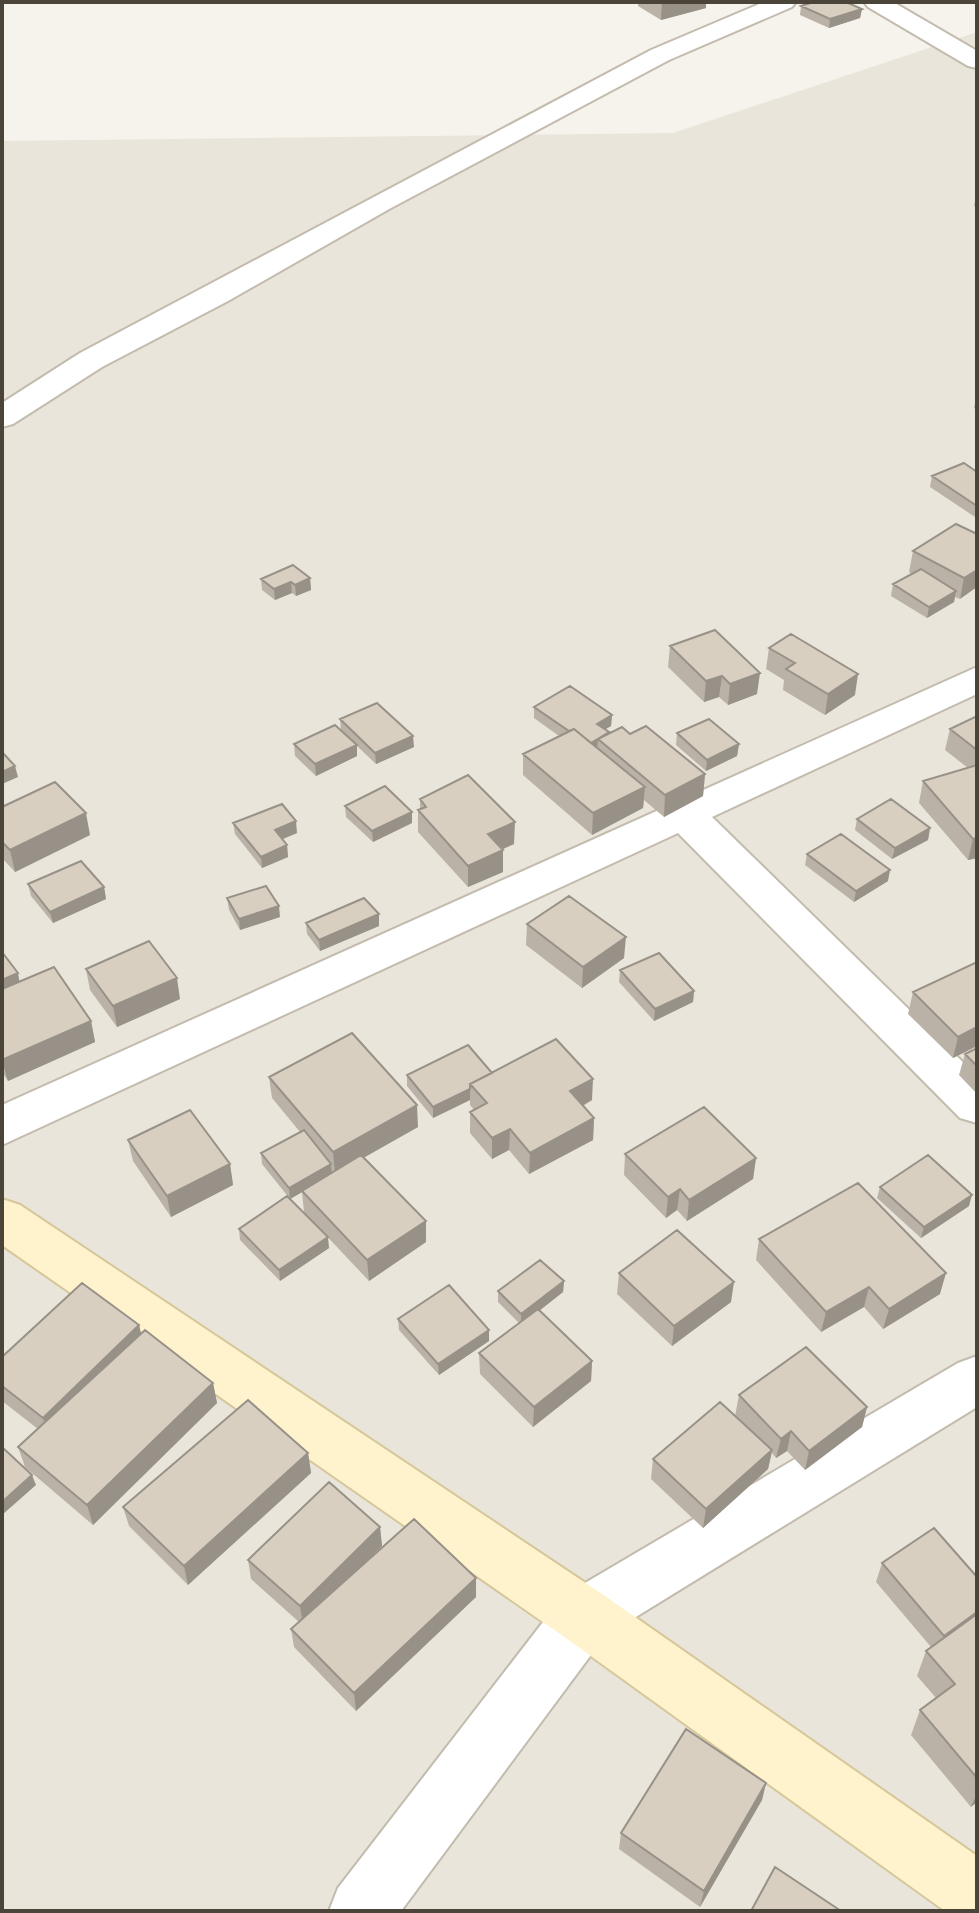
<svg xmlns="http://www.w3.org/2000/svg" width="979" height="1913" font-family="'DM Sans',sans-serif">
  <rect width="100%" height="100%" fill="#f6f3ec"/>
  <path fill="#eae5da" d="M977 32V1911H2V141L673 133Z"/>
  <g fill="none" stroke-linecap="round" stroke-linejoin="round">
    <g stroke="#c2bbae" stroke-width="4">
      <path id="street" d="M764 2H796L792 7 669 60 391 208 228 301 102 367 13 424 2 427V403L80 353 651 50Z
        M864 2H893L977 51V68L968 66 868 7Z
        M977 667V694L712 817 977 1076V1123L960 1118 678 833 2 1145V1105Z
        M977 1356V1407L605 1636 401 1911H329L338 1888 563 1596 958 1363Z"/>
    </g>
    <g stroke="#d6c79b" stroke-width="4">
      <path id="secondary" d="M2 1199 20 1205 605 1596 977 1856V1911H945L563 1636 2 1245Z"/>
    </g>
    <use href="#street" fill="#fff" fill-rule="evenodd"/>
    <use href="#secondary" fill="#fff3cd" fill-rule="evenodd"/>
  </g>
  <path fill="#bab2a6" d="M638 2H706V8L661 20 638 6Z
    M801 6 862 9 860 18 829 28 800 15Z
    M977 190V208L974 206Z
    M977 397V410L974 408 976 398Z
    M977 472V517H975L930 487 932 476Z
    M977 534 960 599 955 597 954 602 927 618 891 596 893 584 912 574 909 572 913 551Z
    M310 578 311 590 296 596 292 593 275 600 262 590 261 579Z
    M670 646 757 694 728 705 719 697 704 702 668 667Z
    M769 648 855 695 825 715 783 690 784 680 766 669Z
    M534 707 612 715 611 726 605 729 609 734H630L705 774 703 796 664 817 644 800 643 808 592 835 523 775V754L559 736 534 718Z
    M977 716V858L968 860 919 803 923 781 968 768 945 750 950 729Z
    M340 719 414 747 376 764 357 746V756L316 776 295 756 294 744 341 730Z
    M677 733 739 744 737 756 706 771 676 745Z
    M420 799 514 844 502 849 503 872 468 887 418 832V810L420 809Z
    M345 806 412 812V823L373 842 346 817Z
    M2 807 90 835 15 872 2 858Z
    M857 819 930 828 928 840 892 859 855 830Z
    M233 823 297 833 282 839 287 845 288 857 262 868 235 834Z
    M807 854 888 881 854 902 805 865Z
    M28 884 104 887 106 899 53 923 31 896Z
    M227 898 280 917 240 930 229 910Z
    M306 923 379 926 320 951 307 934Z
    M527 924 624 958 582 988 526 945Z
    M2 952 20 982 91 1021 95 1042 8 1081 2 1072Z
    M977 962V1046L953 1058 908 1014 913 992Z
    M86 969 180 999 117 1027 90 990Z
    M620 970 694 991 693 1002 654 1021 619 982Z
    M977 1048V1094L959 1075 965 1054Z
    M492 1073 592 1100 583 1106 594 1118 593 1140 529 1174 509 1150 492 1159 470 1133V1112L474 1110 470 1105V1100L433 1118 407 1086V1075Z
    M269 1077 418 1127 364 1157 426 1221V1242L369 1281 304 1212 302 1192 290 1199 262 1164 261 1153 300 1132 272 1098Z
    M128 1140 230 1164 233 1185 171 1217 133 1161Z
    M625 1154 756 1158 753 1179 687 1221 677 1210 666 1218 624 1175Z
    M880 1187 969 1206 921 1238 877 1198Z
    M239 1229 329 1248 280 1281 240 1240Z
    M759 1239 940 1294 883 1329 864 1307 821 1332 756 1260Z
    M619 1273 731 1302 672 1346 617 1294Z
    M564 1281 563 1292 539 1311 592 1361 591 1381 533 1427 480 1374 479 1353 519 1323 498 1302V1291Z
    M398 1319 489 1341 439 1375 399 1330Z
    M139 1325 141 1334 213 1383 217 1403 93 1525 25 1467 18 1447 38 1429 2 1401V1357Z
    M739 1395 867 1407 862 1427 805 1470 787 1451 776 1458 772 1453 768 1469 703 1528 651 1479 653 1459 735 1416Z
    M308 1453 311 1473 188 1585 129 1526 123 1507Z
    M380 1527 382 1546 364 1563 476 1597 356 1711 294 1647 291 1629 299 1622 251 1579 248 1560Z
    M882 1563 977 1577V1802L971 1807 911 1735 920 1710 936 1698 917 1676 926 1651 931 1647 876 1582Z
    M766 1783 762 1800 700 1907 619 1849 621 1833Z"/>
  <path fill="#979187" d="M662 2H706V8L661 20Z
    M862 9 860 18 829 28 830 19Z
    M977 570V587L960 599 964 578Z
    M310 578 311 590 296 596 295 585Z
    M291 582 292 593 275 600 274 589Z
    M956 591 954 602 927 618 929 607Z
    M760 673 757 694 728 705 730 684Z
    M858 674 855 695 825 715 828 694Z
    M722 676 719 697 704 702 706 681Z
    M612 715 611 726 596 735 597 724Z
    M609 732 608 743 598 739 597 750 589 744Z
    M413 736 414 747 376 764 375 753Z
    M739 744 737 756 706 771 707 760Z
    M357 745V756L316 776 315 764Z
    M15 766 18 777 2 784V772Z
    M705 774 703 796 664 817 665 795Z
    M645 787 643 808 592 835 593 813Z
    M412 812V823L373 842 372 831Z
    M86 813 90 835 15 872 10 850Z
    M296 821 297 833 276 842 275 830Z
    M515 822 514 844 488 856V834Z
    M930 828 928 840 892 859 895 848Z
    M977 838V858L968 860 973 839Z
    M287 845 288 857 262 868 261 857Z
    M503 850V872L468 887V866Z
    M890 870 888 881 854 902 856 891Z
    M104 887 106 899 53 923 50 912Z
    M279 906 280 917 240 930 239 919Z
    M379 914V926L320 951 319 940Z
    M626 937 624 958 582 988 583 967Z
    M18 973 20 985 2 993V980Z
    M177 978 180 999 117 1027 113 1006Z
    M694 991 693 1002 654 1021 655 1009Z
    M91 1021 95 1042 8 1081 2 1060Z
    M977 1027V1046L953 1058 958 1037Z
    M593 1079 592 1100 569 1113 570 1091Z
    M470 1089V1100L433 1118V1107Z
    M417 1105 418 1127 335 1174 333 1152Z
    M594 1118 593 1140 529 1174 530 1153Z
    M510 1129 509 1150 492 1159V1138Z
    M756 1158 753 1179 687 1221 689 1200Z
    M230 1164 233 1185 171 1217 167 1196Z
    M331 1164 332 1175 290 1199 289 1188Z
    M680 1189 677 1210 666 1218 668 1197Z
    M972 1195 969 1206 921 1238 924 1227Z
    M426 1221V1242L369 1281 367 1260Z
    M328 1237 329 1248 280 1281 279 1270Z
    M946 1273 940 1294 883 1329 889 1309Z
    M564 1281 563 1292 521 1325V1314Z
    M734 1282 731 1302 672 1346 674 1326Z
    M869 1287 864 1307 821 1332 826 1312Z
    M139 1325 144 1345 49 1437 43 1418Z
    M489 1330V1341L439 1375 438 1364Z
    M592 1361 591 1381 533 1427 534 1407Z
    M213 1383 217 1403 93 1525 87 1505Z
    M867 1407 862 1427 805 1470 809 1451Z
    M791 1431 787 1451 776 1458 781 1439Z
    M772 1450 768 1469 703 1528 706 1509Z
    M308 1453 311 1473 188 1585 184 1566Z
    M32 1475 36 1485 2 1515V1502Z
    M380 1527 382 1546 303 1625 300 1606Z
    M476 1578V1597L356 1711 354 1693Z
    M766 1783 762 1800 700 1907 704 1891Z
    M977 1793V1802L971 1807Z"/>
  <path fill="#d8cfc1" stroke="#979187" stroke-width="2" d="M814 2H846L862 9 830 19 801 6Z
    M964 463 977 472V506L932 476Z
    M956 524 977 534V570L964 578 913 551Z
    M293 565 310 578 295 585 291 582 274 589 261 579Z
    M921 569 956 591 929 607 893 584Z
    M715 630 760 673 730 684 722 676 706 681 670 646Z
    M791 634 858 674 828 694 786 669 795 663 769 648Z
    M570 686 612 715 597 724 609 732 591 743 574 729 569 731 534 707Z
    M377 703 413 736 375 753 340 719Z
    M977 716V750L950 729Z
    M709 719 739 744 707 760 677 733Z
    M335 725 357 745 315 764 294 744Z
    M646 726 705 774 665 795 598 739 622 727 630 734Z
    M574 729 645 787 593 813 523 754Z
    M2 752 15 766 2 772Z
    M977 765V838L973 839 923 781Z
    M468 775 515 822 488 834 503 850 468 866 418 810 426 807 420 799Z
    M55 782 86 813 10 850 2 842V807Z
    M385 786 412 812 372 831 345 806Z
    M891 799 930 828 895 848 857 819Z
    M282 804 296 821 275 830 287 845 261 857 233 823Z
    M841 834 890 870 856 891 807 854Z
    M81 861 104 887 50 912 28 884Z
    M266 886 279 906 239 919 227 898Z
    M569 896 626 937 583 967 527 924Z
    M364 898 379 914 319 940 306 923Z
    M149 941 177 978 113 1006 86 969Z
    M2 952 18 973 2 980Z
    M659 953 694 991 655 1009 620 970Z
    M977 962V1027L958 1037 913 992Z
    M54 967 91 1021 2 1060V989Z
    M352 1033 417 1105 333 1152 269 1077Z
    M556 1039 593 1079 570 1091 594 1118 530 1153 510 1129 492 1138 470 1112 487 1103 470 1084Z
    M468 1045 492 1073 470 1084V1089L433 1107 407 1075Z
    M977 1048V1066L965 1054Z
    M704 1107 756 1158 689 1200 680 1189 668 1197 625 1154Z
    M190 1110 230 1164 167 1196 128 1140Z
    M304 1130 331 1164 289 1188 261 1153Z
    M361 1155 426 1221 367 1260 302 1191Z
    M928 1155 972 1195 924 1227 880 1187Z
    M858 1183 946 1273 889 1309 869 1287 826 1312 759 1239Z
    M287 1196 328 1237 279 1270 239 1229Z
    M677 1230 734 1282 674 1326 619 1273Z
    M540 1260 564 1281 521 1314 498 1291Z
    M82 1283 139 1325 43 1418 2 1386V1357Z
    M449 1285 489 1330 438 1364 398 1319Z
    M538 1309 592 1361 534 1407 479 1353Z
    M145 1330 213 1383 87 1505 18 1447Z
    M806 1347 867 1407 809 1451 791 1431 781 1439 739 1395Z
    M248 1400 308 1453 184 1566 123 1507Z
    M720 1402 772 1450 706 1509 653 1459Z
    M2 1447 32 1475 2 1502Z
    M329 1482 380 1527 300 1606 248 1560Z
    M414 1519 476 1578 354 1693 291 1629Z
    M934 1528 977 1577V1612L944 1636 882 1563Z
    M977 1614V1778L920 1710 955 1684 926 1651Z
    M686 1729 766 1783 704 1891 621 1833Z
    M775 1867 841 1911H751Z"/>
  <rect width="979" height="1913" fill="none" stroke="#4b4439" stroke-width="8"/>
</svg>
